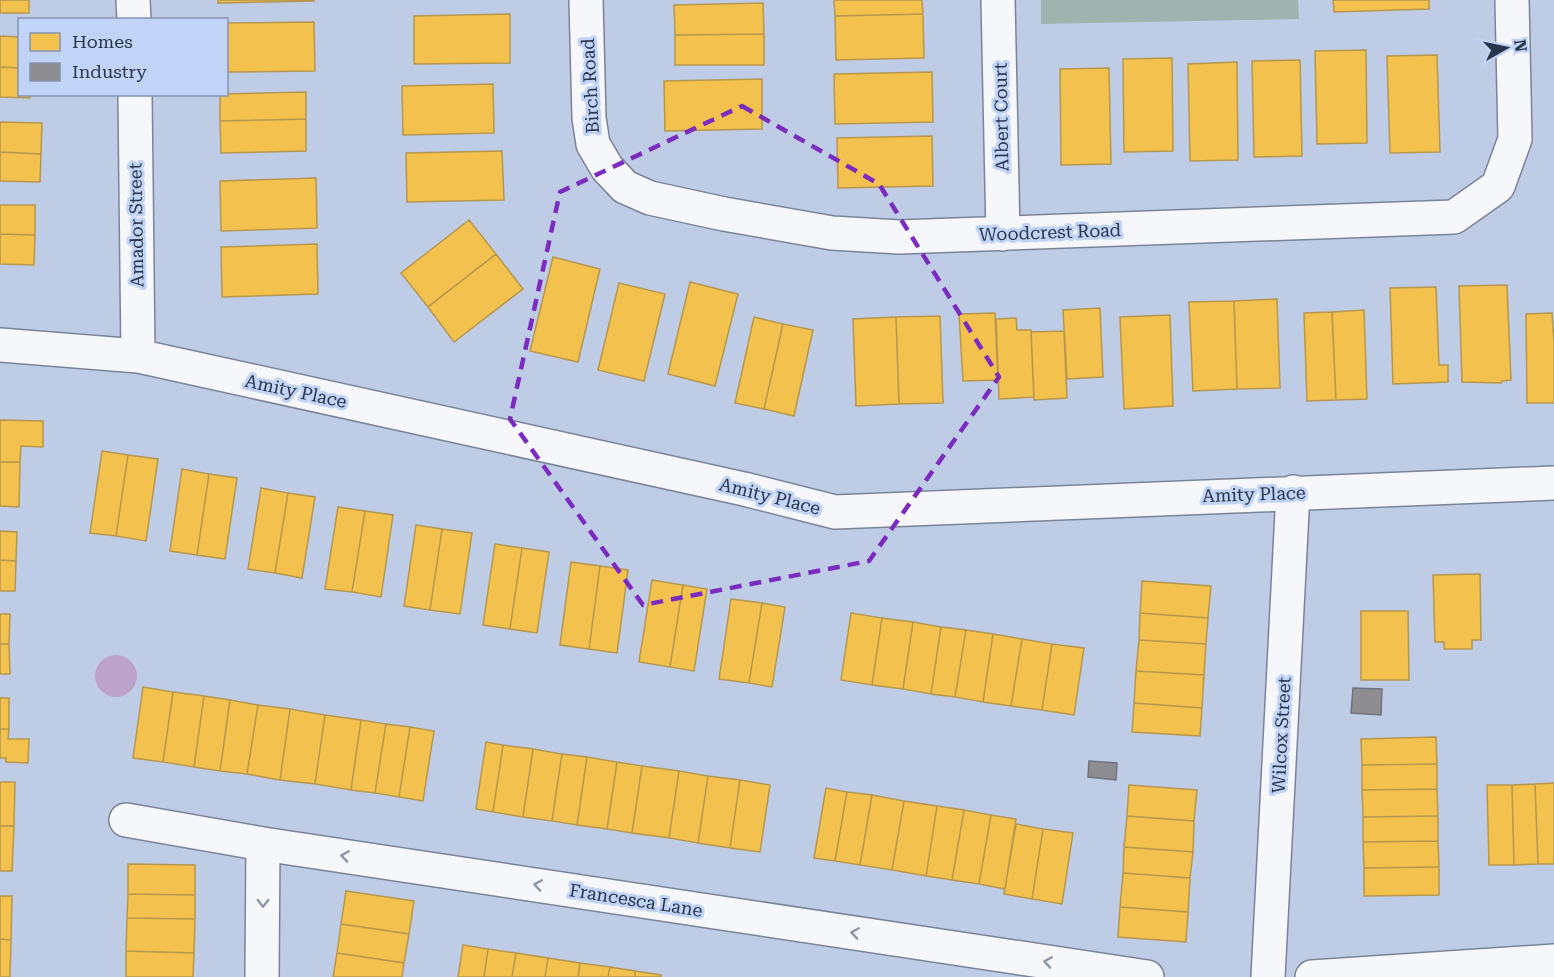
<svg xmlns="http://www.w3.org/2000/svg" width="1554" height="977" font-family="'Roboto Serif',serif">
  <rect width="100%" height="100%" fill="#bfcce5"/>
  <path fill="#9fb4af" d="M1041 0H1298L1299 19 1041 24Z"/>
  <path fill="#bda2cb" d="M95 676a21 21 0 1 1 42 0a21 21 0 1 1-42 0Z"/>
  <path fill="#f2c14e" stroke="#b6974d" stroke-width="1.5" d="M0 0H29V13H0Z
    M218 0H314V1L218 3Z
    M834 0H922L923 14 835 16Z
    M1333 0H1429V9L1334 12Z
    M763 3 764 34 675 35 674 5Z
    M510 14V63L414 64V16Z
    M923 14 924 58 836 60 835 16Z
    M314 22 315 71 226 72V23Z
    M764 34V65H675V35Z
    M0 36 20 37V68L0 67Z
    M1366 50 1367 143 1317 144 1315 51Z
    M1437 55 1440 152 1390 153 1387 56Z
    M1172 58 1173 151 1124 152 1123 59Z
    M1300 60 1302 156 1254 157 1252 61Z
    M1237 62 1238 160 1190 161 1188 64Z
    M0 67 20 68V94H30V98L0 97Z
    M1109 68 1111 164 1061 165 1060 69Z
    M932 72 933 122 835 124 834 74Z
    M762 79V129L665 131 664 81Z
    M493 84 494 133 403 135 402 86Z
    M306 92V119L220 121V94Z
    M306 119V151L221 153 220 121Z
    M0 122 42 123 41 154 0 152Z
    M932 136 933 186 838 188 837 138Z
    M502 151 504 200 407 202 406 153Z
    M0 152 41 154 40 182 0 181Z
    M316 178 317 228 221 231 220 181Z
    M0 205H35V235L0 234Z
    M469 220 496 254 428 307 401 273Z
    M0 234 35 235 34 265 0 264Z
    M317 244 318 294 222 297 221 247Z
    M496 254 523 289 454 342 428 307Z
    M553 257 600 269 578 362 530 351Z
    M690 282 738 294 715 386 668 374Z
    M619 283 665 294 644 381 598 370Z
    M1507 285 1511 380 1502 381 1501 383 1462 382 1459 286Z
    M1436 287 1439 365H1448V382L1393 384 1390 288Z
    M1277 299 1280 388 1237 389 1234 301Z
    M1234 301 1237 389 1193 391 1189 302Z
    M1100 308 1103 377 1067 379 1063 310Z
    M1364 310 1367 399 1336 400 1332 312Z
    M1332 312 1336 400 1307 401 1304 313Z
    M995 313 998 380 963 381 959 314Z
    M1552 313 1554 341V403H1527L1526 314Z
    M1170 315 1173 406 1124 409 1120 317Z
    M940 316 943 403 899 404 896 317Z
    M754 317 783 324 764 409 735 403Z
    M896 317 899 404 856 406 853 319Z
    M1016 318 1017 330H1031L1034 397 999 399 996 319Z
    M783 324 813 330 794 416 764 409Z
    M1064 331 1067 398 1034 400 1031 332Z
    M0 420 43 421V447L21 446 20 462H0Z
    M102 451 128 455 116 536 90 533Z
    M128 455 158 459 146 541 116 536Z
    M0 462H20L19 507 0 506Z
    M182 469 209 474 197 555 170 551Z
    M209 474 237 478 225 559 197 555Z
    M261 488 288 493 275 573 248 569Z
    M288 493 315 497 302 578 275 573Z
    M338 507 365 511 352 592 325 589Z
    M365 511 393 515 381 597 352 592Z
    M416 525 442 529 430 610 404 606Z
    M442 529 472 533 460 614 430 610Z
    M0 531 17 532 16 561 0 560Z
    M495 544 522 548 510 629 483 625Z
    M522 548 549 552 537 633 510 629Z
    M0 560 16 561 15 591H0Z
    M571 562 600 566 589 649 560 645Z
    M600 566 628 570 617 653 589 649Z
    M1480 574 1481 640H1472V649H1444V642H1435L1433 575Z
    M652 580 683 585 670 667 639 662Z
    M1142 581 1211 586 1208 618 1140 613Z
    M683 585 707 589 694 671 670 667Z
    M731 599 762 603 749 683 719 679Z
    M762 603 785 607 772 687 749 683Z
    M1361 611H1408L1409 680H1361Z
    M851 613 882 618 872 685 841 680Z
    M1140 613 1208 618 1206 644 1139 640Z
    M0 614H10L9 644H0Z
    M882 618 913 622 903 689 872 685Z
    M913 622 941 627 931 694 903 689Z
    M941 627 966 630 955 697 931 694Z
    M966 630 993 634 983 702 955 697Z
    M993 634 1022 639 1011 706 983 702Z
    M1022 639 1052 644 1042 710 1011 706Z
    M1139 640 1206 644 1204 675 1136 671Z
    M0 644H9L10 674H0Z
    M1052 644 1084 648 1074 715 1042 710Z
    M1136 671 1204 675 1202 708 1134 703Z
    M143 687 173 692 163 762 133 758Z
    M173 692 204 696 194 767 163 762Z
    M204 696 230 700 220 771 194 767Z
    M0 698H9V729H0Z
    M230 700 258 705 247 774 220 771Z
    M1134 703 1202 708 1200 736 1132 732Z
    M258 705 290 709 280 780 247 774Z
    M290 709 325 715 315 784 280 780Z
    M325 715 361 720 351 790 315 784Z
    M361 720 386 724 375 793 351 790Z
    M386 724 410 727 399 797 375 793Z
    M410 727 434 731 423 801 399 797Z
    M0 729H9L8 739H29L28 763 6 762V758H0Z
    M1436 737 1437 764 1362 765 1361 739Z
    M486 742 503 745 493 812 476 809Z
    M503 745 533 749 523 817 493 812Z
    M533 749 562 754 552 821 523 817Z
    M562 754 587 757 577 825 552 821Z
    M587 757 617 762 607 829 577 825Z
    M617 762 642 766 632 833 607 829Z
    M1437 764V789L1362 790V765Z
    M642 766 679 771 669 838 632 833Z
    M679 771 708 776 698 843 669 838Z
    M708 776 740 780 730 848 698 843Z
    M740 780 770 785 760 852 730 848Z
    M0 782H15L14 826H0Z
    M1554 783V864H1538L1535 784Z
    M1535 784 1538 864 1514 865 1512 785Z
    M1129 785 1197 790 1194 821 1127 816Z
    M1487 785H1512L1514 865H1489Z
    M826 788 847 792 835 861 814 858Z
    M1437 789 1438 816 1363 817 1362 790Z
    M847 792 872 795 860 865 835 861Z
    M872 795 904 801 892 870 860 865Z
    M904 801 937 806 926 876 892 870Z
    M937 806 964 810 952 880 926 876Z
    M964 810 991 815 979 884 952 880Z
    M991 815 1016 819 1005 889 979 884Z
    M1127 816 1194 821 1193 852 1124 847Z
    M1438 816V841L1363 842V817Z
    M1016 824 1043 829 1032 899 1004 894Z
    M0 826H14L12 871H0Z
    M1043 829 1073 833 1062 904 1032 899Z
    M1438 841 1439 867 1364 868 1363 842Z
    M1124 847 1193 852 1190 878 1123 873Z
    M128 864 195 865V895L128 894Z
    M1439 867V895L1364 896V868Z
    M1123 873 1190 878 1188 912 1120 907Z
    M346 891 414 901 409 934 341 924Z
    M128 894 195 895V919L127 918Z
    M0 896H12L11 940 0 939Z
    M1120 907 1188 912 1186 942 1118 937Z
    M127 918 195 919 194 953 126 951Z
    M341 924 409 934 404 963 337 953Z
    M0 939 11 940 10 977H0Z
    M463 945 488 949 484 977H458Z
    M488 949 516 953 512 977H484Z
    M126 951 194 953 193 977H126Z
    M337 953 404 963 402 977H333Z
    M516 953 548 958 545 977H512Z
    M548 958 580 963 578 977H545Z
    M580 963 610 967 608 977H578Z
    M610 967 635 971V977H608Z
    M635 971 661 975V977H635Z"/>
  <path fill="#8d8d92" stroke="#6f737d" stroke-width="1.5" d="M1353 688 1382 689 1381 715 1351 713Z
    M1089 761 1117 763 1116 780 1088 777Z"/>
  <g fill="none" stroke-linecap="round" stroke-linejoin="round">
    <g stroke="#7a8499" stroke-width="36">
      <path id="minor" d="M133 0 134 20
        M586 0 589 118 593 144 607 168 625 187 650 198 724 214 832 233 899 237 1454 217 1498 186 1515 139 1512 0
        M998 0 1003 234
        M135 94 138 356
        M0 345 138 356 744 489 835 512 1554 483
        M126 820 263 844 1147 977
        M262 977 263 844
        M1268 977 1293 492
        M1312 977 1554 961"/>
    </g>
    <use href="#minor" stroke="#f5f7fb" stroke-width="33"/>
  </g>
  <defs><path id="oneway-chevron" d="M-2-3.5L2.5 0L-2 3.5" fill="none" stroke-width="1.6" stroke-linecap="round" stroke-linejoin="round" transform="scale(1.5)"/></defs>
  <g stroke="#8f96a4">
    <use href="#oneway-chevron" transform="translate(345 856) rotate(-171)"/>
    <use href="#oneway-chevron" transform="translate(538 885) rotate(-171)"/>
    <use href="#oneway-chevron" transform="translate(263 903) rotate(91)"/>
    <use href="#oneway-chevron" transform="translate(855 933) rotate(-171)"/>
    <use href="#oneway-chevron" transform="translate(1048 962) rotate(-171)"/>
  </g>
  <path fill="none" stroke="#7b2cbf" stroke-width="4.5" stroke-dasharray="12 8" stroke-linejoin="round" d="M742 106 879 184 999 377 869 561 643 605 510 419 560 192Z"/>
  <g text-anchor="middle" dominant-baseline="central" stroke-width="6" stroke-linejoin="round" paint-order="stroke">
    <g font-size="18" fill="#29354c" stroke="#c1d4f7">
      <text transform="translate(590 86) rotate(-93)">Birch Road</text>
      <text transform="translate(1001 117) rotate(-91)">Albert Court</text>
      <text transform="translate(136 225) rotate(-91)">Amador Street</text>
      <text transform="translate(1050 232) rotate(-2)">Woodcrest Road</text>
      <text transform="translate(296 391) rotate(12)">Amity Place</text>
      <text transform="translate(1254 494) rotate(-2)">Amity Place</text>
      <text transform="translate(770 496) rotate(14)">Amity Place</text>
      <text transform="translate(1281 735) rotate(-87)">Wilcox Street</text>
      <text transform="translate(636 900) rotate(9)">Francesca Lane</text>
    </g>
  </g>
  <rect x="18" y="18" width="210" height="78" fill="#c1d4f7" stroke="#8494b3" stroke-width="1.5"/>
  <rect x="30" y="33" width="30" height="18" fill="#f2c14e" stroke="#8494b3" stroke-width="1.5"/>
  <text x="72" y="48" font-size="18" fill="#29354c">Homes</text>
  <rect x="30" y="63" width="30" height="18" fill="#8d8d92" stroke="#8494b3" stroke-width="1.5"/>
  <text x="72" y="78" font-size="18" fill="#29354c">Industry</text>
  <g transform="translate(1506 48) rotate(81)" stroke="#c1d4f7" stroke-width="4.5" paint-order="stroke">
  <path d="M0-4.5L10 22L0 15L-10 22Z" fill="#29354c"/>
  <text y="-9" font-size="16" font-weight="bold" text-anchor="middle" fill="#29354c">N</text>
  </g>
</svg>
